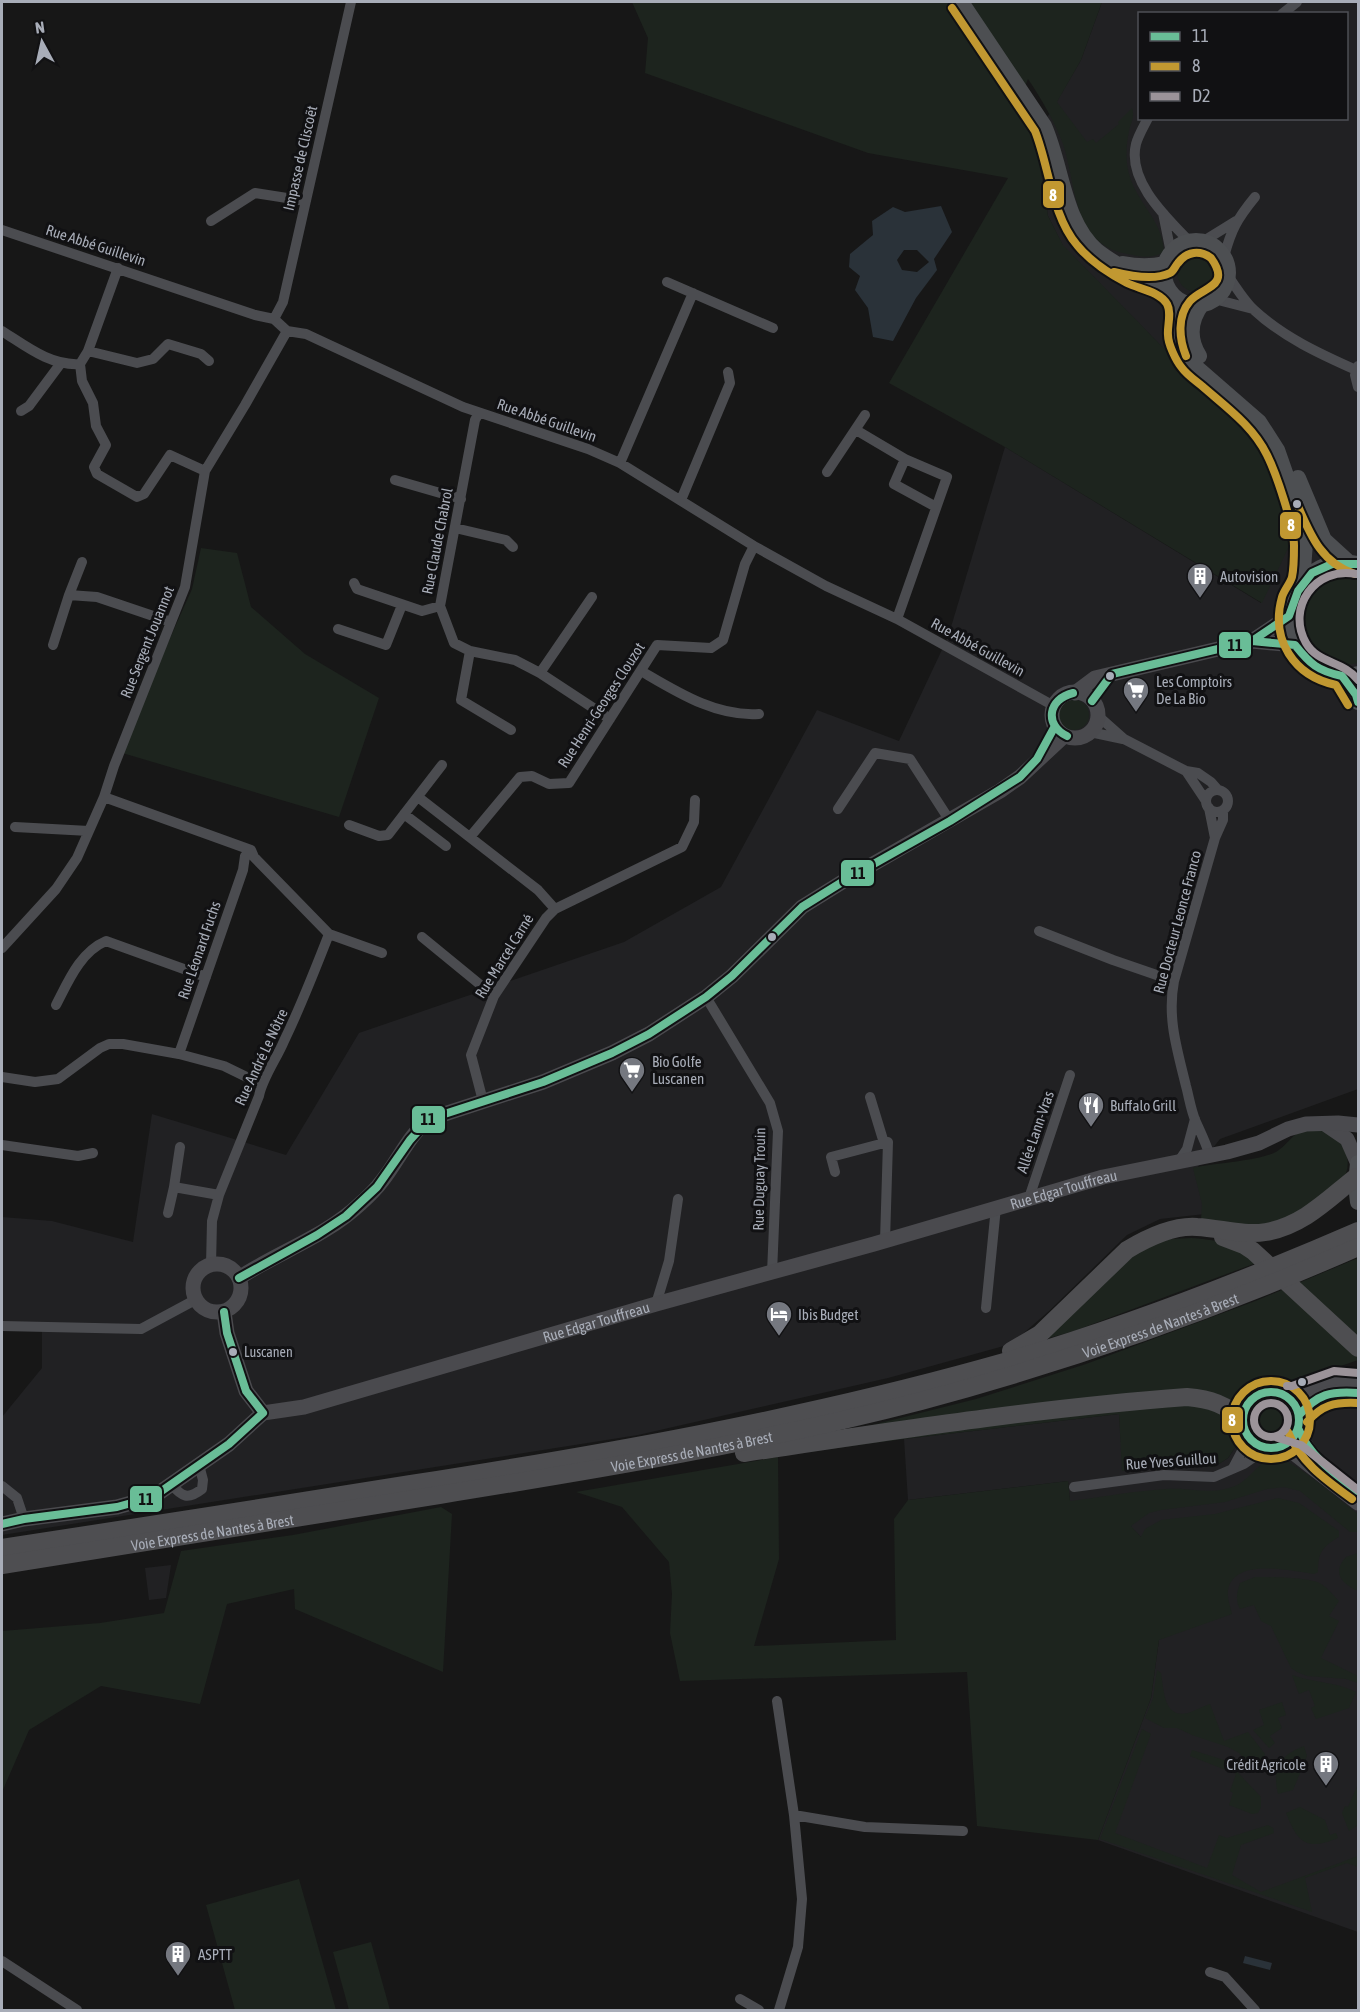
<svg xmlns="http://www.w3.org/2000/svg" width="1360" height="2012" font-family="'Asap Condensed',sans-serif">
  <rect width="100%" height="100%" fill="#171717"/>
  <path fill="#212123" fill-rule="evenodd" d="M1102 2H1358V1089L1220 1139 1197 1168 1205 1214 1160 1219 1127 1235 1049 1311 1011 1344 888 1378 638 1435 2 1535V1417L42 1368V1331H2V1217L52 1221 133 1242 152 1114 286 1155 359 1033 624 942 721 887 817 710 899 741 948 637 1005 447 1261 603 1264 451 1063 246 1048 216 1035 134 1050 113 1081 60ZM1140 14H1346V118H1140Z
    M1358 1367V1932L1098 1840 1151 1698 1159 1640 1141 1537 1132 1528 1123 1512 1070 1501 1068 1481 908 1500 904 1439 1119 1414 1123 1470 1170 1464 1214 1467 1228 1458 1239 1442 1267 1454 1314 1404 1349 1392Z
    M171 1565 166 1598 149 1600 145 1568Z"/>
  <path fill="#1d241e" d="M632 2H1102L1081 60 1057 102 1087 142 1093 139 1096 143 1119 124 1118 122 1132 108C1135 117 1131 122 1129 131 1126 145 1125 163 1130 177 1138 204 1163 221 1164 252 1152 259 1141 257 1128 254 1072 245 1077 186 1063 144 1054 120 1042 100 1028 79L1017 107 1035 134 1048 216 1063 245 1264 451 1293 538 1262 603 1005 447 889 383 1008 178 868 153 645 73 648 38Z
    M1177 272a20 20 0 1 1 40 0a20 20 0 1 1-40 0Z
    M201 548 237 553 251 607 305 654 379 698 339 817 119 752 192 589Z
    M1333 571H1358V663C1316 672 1278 628 1306 590 1313 580 1323 576 1333 571Z
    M1059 715a15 15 0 1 1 30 0a15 15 0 1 1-30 0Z
    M1301 1131C1321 1130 1335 1128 1344 1148 1360 1183 1321 1200 1295 1213 1286 1217 1275 1225 1266 1227 1256 1229 1214 1222 1201 1220L1202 1204 1193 1168C1214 1163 1259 1161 1276 1152 1286 1146 1291 1136 1301 1131Z
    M1192 1238C1224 1241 1230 1243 1256 1263L1074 1331 1042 1340 1082 1301 1144 1247 1170 1239Z
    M1358 1258V1360L1287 1385 1272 1384 1246 1394 1231 1423 1239 1442 1228 1458 1214 1467 1170 1464 1122 1471 1119 1414 904 1439 808 1452 848 1431 976 1399 1086 1364 1258 1300Z
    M1254 1420a16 16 0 1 1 32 0a16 16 0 1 1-32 0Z
    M778 1457 779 1559 754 1646 896 1640 894 1519 908 1500 1068 1481 1070 1501C1102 1497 1134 1491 1166 1489 1190 1487 1212 1496 1235 1486 1252 1479 1264 1453 1279 1458 1297 1463 1341 1501 1358 1514V1532H1350L1300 1491 1284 1487 1267 1489 1225 1502 1161 1510 1149 1513 1131 1526 1141 1537 1145 1529 1161 1520 1215 1514 1278 1498 1299 1503 1339 1531V1537C1322 1547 1318 1552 1318 1572L1314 1574C1291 1571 1234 1557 1228 1590 1227 1598 1230 1606 1232 1614L1159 1640 1151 1698 1098 1840 977 1826 967 1672 680 1681 670 1633 672 1594 669 1562 622 1507 576 1492Z
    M441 1507 452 1514 443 1672 295 1609 294 1589 227 1604 200 1704 101 1686 29 1730 2 1792V1631L100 1623 164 1613 181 1551 293 1535Z
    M1358 1553V1591C1343 1584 1331 1574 1346 1557Z
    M1255 1577C1270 1577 1309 1577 1321 1584 1328 1588 1333 1595 1339 1601L1329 1616 1339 1621 1321 1658 1358 1676V1683L1346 1679 1307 1676 1297 1672 1291 1668 1271 1626 1261 1621 1254 1605 1240 1609C1235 1600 1237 1592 1240 1583Z
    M1157 1670 1161 1673C1164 1689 1163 1719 1188 1713 1195 1711 1203 1706 1210 1704L1224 1741 1248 1732 1265 1754 1261 1766 1252 1768 1239 1753 1228 1747 1192 1735 1177 1728H1164L1145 1718 1153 1698Z
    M1292 1675C1314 1683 1334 1681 1356 1692L1349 1708 1316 1719 1311 1708 1315 1706 1309 1690 1299 1694Z
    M1282 1702 1286 1715 1278 1718 1282 1728 1270 1736 1275 1743 1269 1748 1253 1730 1264 1725 1259 1710Z
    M1142 1729 1151 1734 1115 1833 1207 1868 1219 1835 1227 1838 1268 1825 1273 1828 1274 1833 1241 1845 1232 1875 1261 1892 1358 1856V1867L1347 1863 1305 1878 1312 1912 1100 1839Z
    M1304 1746 1307 1756 1293 1790 1278 1794C1272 1768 1279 1756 1304 1746Z
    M1192 1750 1227 1761 1261 1797V1807L1258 1813 1252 1814 1229 1805 1233 1793 1230 1791 1236 1774 1190 1756Z
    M1358 1784V1825L1349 1831 1342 1813 1345 1806 1348 1807Z
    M1300 1807 1325 1820 1330 1835 1336 1833 1338 1838C1306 1851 1298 1843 1286 1813Z
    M299 1879 336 2010H235L206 1905Z
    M371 1942 390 2010H349L333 1952Z"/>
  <path fill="#2a3239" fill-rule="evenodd" d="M941 206 952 232 934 259 937 270 916 298 893 341 873 337 868 308 855 290 860 276 849 267 850 254 873 235 872 221 893 207 905 212ZM904 250H917L929 262 917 272 902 270 897 260Z
    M1245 1956 1272 1963 1270 1970 1243 1963Z"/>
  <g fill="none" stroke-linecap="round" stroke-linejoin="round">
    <path stroke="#4b4c50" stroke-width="10" d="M1282 14 1297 2
      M1148 118C1144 126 1138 136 1136 144 1127 181 1166 217 1190 242
      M1163 213 1171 253
      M211 221 255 193 306 201
      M2 230 255 315 274 319 287 331 306 334 463 407 588 449 620 463 754 546 826 586 897 619 1054 706
      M1202 242 1236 221
      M1224 257C1231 230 1237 219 1255 197
      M118 268 88 351 80 364 82 381 93 403 96 426 106 445 94 467 97 474 137 497 144 494 170 455 205 471
      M1228 276C1236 287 1244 301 1254 310 1283 337 1320 354 1356 370
      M667 282 773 328
      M1214 299 1253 309
      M274 319 283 302 351 2
      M2 331C26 346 50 366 80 364
      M88 351 137 363 153 359 168 344 201 354 209 361
      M1358 366 1355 375 1358 387
      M21 411 29 406 61 363
      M479 413 475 420 440 606 454 643 470 651 515 660 540 673 610 719
      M856 430 905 459
      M620 463 693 293
      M827 472 865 415
      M395 480 461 499
      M681 500 730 383 728 372
      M455 528 506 540 513 547
      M82 562 69 595 97 597 171 622
      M354 583 357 589 422 611 440 606
      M897 619 947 477 905 459 894 484 936 507
      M338 629 386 645 402 605
      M53 645 69 595
      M470 651 461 700 511 730
      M641 671C677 692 716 717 759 714
      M540 673 592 597
      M1097 715 1124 739 1186 771 1198 773 1211 782 1218 790
      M1090 732 1123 739
      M1186 771 1206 801
      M1206 801a11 11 0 1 1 22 0a11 11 0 1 1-22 0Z
      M104 797 251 850 254 857 329 934 382 953
      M418 797 538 890 555 909
      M1209 808 1215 838
      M838 809 875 753 910 759 950 821
      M404 814 446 846
      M349 825 379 836 388 835 442 765
      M15 827 89 831
      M470 837 520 777 532 776 549 784 569 783 657 645 711 648 723 640 745 564 754 546
      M1039 931 1113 960 1174 981
      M422 937 494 996
      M2 948 56 889 77 858 104 797 114 766 185 587 205 471 245 405 287 331
      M706 997 770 1103 778 1131 772 1273
      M56 1005C68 982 80 952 106 941L206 977
      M179 1054 243 870 245 856
      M2 1077 35 1082 58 1079 100 1048 109 1044H123L179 1054 224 1066 261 1084
      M870 1097 884 1143
      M483 1101 471 1055 494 996 546 918 555 909 682 847 694 822 695 800
      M2 1145 78 1156 93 1153
      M180 1147 174 1187 219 1195
      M1210 1156C1206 1143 1201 1133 1196 1122 1191 1111 1189 1097 1186 1086 1177 1049 1167 1018 1174 981L1215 838 1223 820V810
      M1179 1161 1187 1149 1195 1119
      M835 1172 831 1157 888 1142 885 1241
      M1029 1198 1070 1075
      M168 1213 174 1187
      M211 1265 212 1221 219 1195 259 1096C262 1079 277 1058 284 1041 301 1006 315 970 329 934
      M656 1304 669 1261 678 1199
      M986 1308 996 1207
      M2 1326 141 1329 195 1300
      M1233 1468 1242 1451 1247 1435
      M171 1484C182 1497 188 1500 202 1489L203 1480 199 1465
      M2 1486 17 1498 24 1519
      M1074 1487 1164 1475 1214 1477 1244 1464 1267 1448
      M777 1701 794 1815
      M2 1961 77 2010
      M1210 1972 1225 1977 1255 2010
      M740 1999 759 2010
      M779 2010 798 1947 802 1899 794 1815 865 1827 963 1831"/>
    <g stroke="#4a4a4e" stroke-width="15">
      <path d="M1252 641 1289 616"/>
      <circle cx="1075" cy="715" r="23"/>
      <path d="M1075 693 1095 678 1252 641 1295 645"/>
      <path d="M1325 1124 1347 1139 1358 1164"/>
      <circle cx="217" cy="1288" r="24"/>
      <path d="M239 1278C278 1252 325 1237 360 1204 368 1197 376 1189 382 1181 398 1161 409 1135 429 1119L543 1082 612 1053 649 1034 706 997 732 976 802 907 847 879 1000 791 1020 777 1064 736"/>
      <path d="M224 1312 227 1333 246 1391 263 1413"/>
      <path d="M1286 1396C1327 1428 1263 1474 1245 1431 1237 1413 1251 1393 1270 1392 1278 1392 1285 1398 1293 1396 1297 1396 1301 1393 1305 1391 1323 1383 1339 1379 1358 1383"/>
      <path d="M1299 1415C1318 1392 1329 1390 1358 1393"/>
      <path d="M1298 1428C1303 1445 1315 1459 1329 1470"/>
      <path d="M1275 1448 1295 1454 1358 1503"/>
      <path id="s1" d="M2 1524 24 1519 117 1507 153 1497 229 1444 263 1413 304 1407 656 1304 874 1244 1103 1177 1227 1152 1259 1143 1288 1129 1306 1124 1338 1123 1358 1125"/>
    </g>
    <path stroke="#4d4f52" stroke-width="16" d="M961 2 1044 126C1062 166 1063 222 1097 251 1107 259 1121 267 1132 273 1144 280 1157 283 1169 291
      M1164 273a32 32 0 1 1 64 0a32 32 0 1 1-64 0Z
      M1123 264C1138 267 1151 267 1165 264
      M1176 298 1179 309 1178 335 1190 362 1259 422 1277 450 1298 510 1305 543 1302 582
      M1199 356C1188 338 1189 321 1202 304
      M1298 478 1324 540 1347 561
      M1358 564C1281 550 1264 657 1331 673 1340 676 1349 677 1358 674
      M1342 676 1356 695 1358 702
      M1358 1163 1356 1184 1358 1202"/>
    <g stroke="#4e4e51" stroke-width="18">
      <path d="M1223 1237 1244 1245 1253 1251 1358 1348"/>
      <path d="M1011 1351 1040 1334 1127 1250C1147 1238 1173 1225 1197 1227 1220 1228 1243 1236 1266 1232 1304 1225 1328 1199 1356 1177"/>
      <path d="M744 1453C892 1431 1038 1408 1187 1397 1210 1399 1226 1404 1243 1421"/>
      <path d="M2 1548C138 1527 275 1506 411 1484 603 1454 795 1420 983 1368 1111 1332 1236 1284 1358 1231"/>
      <path id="s2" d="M2 1565C147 1543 293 1519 439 1495 601 1469 763 1442 921 1401 1071 1361 1217 1309 1358 1247"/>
    </g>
    <g stroke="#111113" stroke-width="12">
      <path id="bus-1" d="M1238 644 1252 641 1295 645C1310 664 1318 671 1342 676L1356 695 1358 702
        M1092 701 1112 674 1252 641 1289 616 1298 591 1312 573 1332 564H1358
        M1067 736C1044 725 1048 699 1073 693
        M239 1278 317 1235 346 1216 377 1187 410 1140 429 1119 543 1082 612 1053 649 1034 706 997 732 976 802 907 847 879 950 821 1020 777 1037 759 1055 726
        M224 1312 227 1333 246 1391 263 1413
        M1243 1420a28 28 0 1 1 56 0a28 28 0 1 1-56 0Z
        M1299 1415C1318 1394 1330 1391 1358 1393
        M1298 1428C1310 1457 1334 1473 1358 1491
        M2 1524 24 1519 117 1507 153 1497 229 1444 263 1413"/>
    </g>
    <g stroke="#111113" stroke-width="12">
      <path id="bus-2" d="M952 8 1035 131C1049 166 1052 216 1077 245 1089 260 1110 274 1127 283 1139 289 1159 291 1167 304 1172 313 1167 326 1168 335 1168 344 1176 361 1182 368 1187 375 1196 381 1202 386 1226 407 1253 426 1267 455 1276 473 1294 526 1294 546 1294 555 1294 568 1292 577 1290 584 1284 590 1282 597 1270 640 1294 676 1336 685L1348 705
        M1114 272C1130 276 1154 281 1170 273 1174 271 1175 266 1178 263 1187 251 1200 250 1211 258 1232 287 1202 287 1190 301 1177 316 1179 339 1186 356
        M1297 504C1310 534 1321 563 1355 574
        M1232 1420a39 39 0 1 1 78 0a39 39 0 1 1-78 0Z
        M1307 1422C1322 1405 1334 1402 1357 1403
        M1288 1432C1301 1463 1326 1480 1352 1499"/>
    </g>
    <g stroke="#111113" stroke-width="12">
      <path id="bus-3" d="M1356 574C1315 566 1286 608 1306 643 1318 664 1344 661 1358 680
        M1287 1386H1292L1334 1371 1358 1373
        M1254 1420a17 17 0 1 1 34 0a17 17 0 1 1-34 0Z
        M1278 1438 1301 1445 1358 1490"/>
    </g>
    <use href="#bus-1" stroke="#69bd97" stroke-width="8"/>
    <use href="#bus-2" stroke="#c19831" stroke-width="8"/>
    <use href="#bus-3" stroke="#9b9399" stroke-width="8"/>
  </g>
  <defs>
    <g id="building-pin" transform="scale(1.35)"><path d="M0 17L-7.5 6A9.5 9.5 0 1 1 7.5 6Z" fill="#757880" stroke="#111113"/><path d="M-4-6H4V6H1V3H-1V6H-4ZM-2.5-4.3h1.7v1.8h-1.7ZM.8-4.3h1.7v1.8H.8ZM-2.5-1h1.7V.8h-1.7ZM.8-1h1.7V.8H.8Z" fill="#fff"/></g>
    <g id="supermarket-pin" transform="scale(1.35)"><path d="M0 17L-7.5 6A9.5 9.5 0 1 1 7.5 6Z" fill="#757880" stroke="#111113"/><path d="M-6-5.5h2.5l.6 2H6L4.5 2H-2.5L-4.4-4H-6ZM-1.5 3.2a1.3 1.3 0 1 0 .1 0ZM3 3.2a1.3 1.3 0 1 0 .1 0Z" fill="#fff"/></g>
    <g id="restaurant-pin" transform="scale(1.35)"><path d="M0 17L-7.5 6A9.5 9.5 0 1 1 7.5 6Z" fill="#757880" stroke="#111113"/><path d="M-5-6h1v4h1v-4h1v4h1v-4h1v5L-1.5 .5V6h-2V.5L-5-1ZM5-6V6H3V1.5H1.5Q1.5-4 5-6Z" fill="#fff"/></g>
    <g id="hotel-pin" transform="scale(1.35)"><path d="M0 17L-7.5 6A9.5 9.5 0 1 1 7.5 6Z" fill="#757880" stroke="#111113"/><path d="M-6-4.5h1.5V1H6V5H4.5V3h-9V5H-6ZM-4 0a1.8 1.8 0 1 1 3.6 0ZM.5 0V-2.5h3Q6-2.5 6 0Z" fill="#fff"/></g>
  </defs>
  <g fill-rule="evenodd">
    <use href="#building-pin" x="1200" y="576"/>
    <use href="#supermarket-pin" x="1136" y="690"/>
    <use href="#supermarket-pin" x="632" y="1070"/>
    <use href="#restaurant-pin" x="1091" y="1105"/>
    <use href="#hotel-pin" x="779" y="1314"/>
    <use href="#building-pin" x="1326" y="1764"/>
    <use href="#building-pin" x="178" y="1954"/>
  </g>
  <g fill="#a8adb8" stroke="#111113" stroke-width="2">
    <circle cx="1297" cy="504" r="5"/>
    <circle cx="1110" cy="676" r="5"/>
    <circle cx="772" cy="937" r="5"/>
    <circle cx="233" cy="1352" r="5"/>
    <circle cx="1302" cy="1382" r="5"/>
  </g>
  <g text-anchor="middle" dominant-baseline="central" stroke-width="6" stroke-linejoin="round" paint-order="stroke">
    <g font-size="14" fill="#a8adb8" stroke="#111113" text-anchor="start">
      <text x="244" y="1352">Luscanen</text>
    </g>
    <g font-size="15" fill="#a8adb8" stroke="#111113">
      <text transform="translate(300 158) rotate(-77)">Impasse de Cliscoët</text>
      <text transform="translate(96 245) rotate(18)">Rue Abbé Guillevin</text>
      <text transform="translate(547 420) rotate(19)">Rue Abbé Guillevin</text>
      <text transform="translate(437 541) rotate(-79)">Rue Claude Chabrol</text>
      <text transform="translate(147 642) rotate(-68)">Rue Sergent Jouannot</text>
      <text transform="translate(978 647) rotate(29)">Rue Abbé Guillevin</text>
      <text transform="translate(601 705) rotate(-57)">Rue Henri-Georges Clouzot</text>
      <text transform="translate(1177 922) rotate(-75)">Rue Docteur Leonce Franco</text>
      <text transform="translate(199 950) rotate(-71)">Rue Léonard Fuchs</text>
      <text transform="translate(504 956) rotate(-58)">Rue Marcel Carné</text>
      <text transform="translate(261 1057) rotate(-65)">Rue André Le Nôtre</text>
      <text transform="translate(1035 1132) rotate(-71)">Allée Lann-Vras</text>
      <text transform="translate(759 1179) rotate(-89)">Rue Duguay Trouin</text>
      <text stroke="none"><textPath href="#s1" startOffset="1124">Rue Edgar Touffreau</textPath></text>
      <text stroke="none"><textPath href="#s1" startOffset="638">Rue Edgar Touffreau</textPath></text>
      <text stroke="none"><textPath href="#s2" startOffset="1185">Voie Express de Nantes à Brest</textPath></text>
      <text stroke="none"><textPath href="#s2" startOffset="699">Voie Express de Nantes à Brest</textPath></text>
      <text transform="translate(1171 1461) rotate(-4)">Rue Yves Guillou</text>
      <text stroke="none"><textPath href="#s2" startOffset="213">Voie Express de Nantes à Brest</textPath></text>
    </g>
    <g font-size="15" fill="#a8adb8" stroke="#111113" text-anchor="start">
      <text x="1220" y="576">Autovision</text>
      <text x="1156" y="681">Les Comptoirs<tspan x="1156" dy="17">De La Bio</tspan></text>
      <text x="652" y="1061">Bio Golfe<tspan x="652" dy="17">Luscanen</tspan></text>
      <text x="1110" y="1105">Buffalo Grill</text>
      <text x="798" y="1314">Ibis Budget</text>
      <text x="1306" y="1764" text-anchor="end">Crédit Agricole</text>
      <text x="198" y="1954">ASPTT</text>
    </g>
  </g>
  <g stroke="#111113" stroke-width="2">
    <rect x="1042" y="180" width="23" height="29" rx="6" fill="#c19831"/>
    <rect x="1279" y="511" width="23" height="29" rx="6" fill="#c19831"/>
    <rect x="1218" y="631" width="34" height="28" rx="6" fill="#69bd97"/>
    <rect x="840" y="859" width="35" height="28" rx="6" fill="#69bd97"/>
    <rect x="411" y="1105" width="35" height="29" rx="6" fill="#69bd97"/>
    <rect x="1221" y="1406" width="23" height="28" rx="6" fill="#c19831"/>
    <rect x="129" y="1485" width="34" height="28" rx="6" fill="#69bd97"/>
  </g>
  <g font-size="16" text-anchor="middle" font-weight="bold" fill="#fff">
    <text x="1053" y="201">8</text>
    <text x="1291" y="531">8</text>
    <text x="1232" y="1426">8</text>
  </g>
  <g font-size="16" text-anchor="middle" font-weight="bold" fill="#111">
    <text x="1235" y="651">11</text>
    <text x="858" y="879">11</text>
    <text x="428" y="1125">11</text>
    <text x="146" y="1505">11</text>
  </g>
  <rect width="1360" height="2012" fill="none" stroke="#a8adb8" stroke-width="6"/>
  <rect x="1138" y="12" width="210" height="108" fill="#111113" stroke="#4d4f55" stroke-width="1.5"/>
  <rect x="1150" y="32" width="30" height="9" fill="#69bd97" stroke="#4d4f55" stroke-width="1.5"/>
  <text x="1192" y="42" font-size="18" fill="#a8adb8">11</text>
  <rect x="1150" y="62" width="30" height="9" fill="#c19831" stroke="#4d4f55" stroke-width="1.5"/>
  <text x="1192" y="72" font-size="18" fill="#a8adb8">8</text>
  <rect x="1150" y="92" width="30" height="9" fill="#9b9399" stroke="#4d4f55" stroke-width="1.5"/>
  <text x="1192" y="102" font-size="18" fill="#a8adb8">D2</text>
  <g transform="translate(42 42) rotate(352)" stroke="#111113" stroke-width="4.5" paint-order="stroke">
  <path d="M0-4.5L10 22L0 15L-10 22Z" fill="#a8adb8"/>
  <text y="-9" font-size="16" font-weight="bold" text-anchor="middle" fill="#a8adb8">N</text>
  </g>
</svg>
